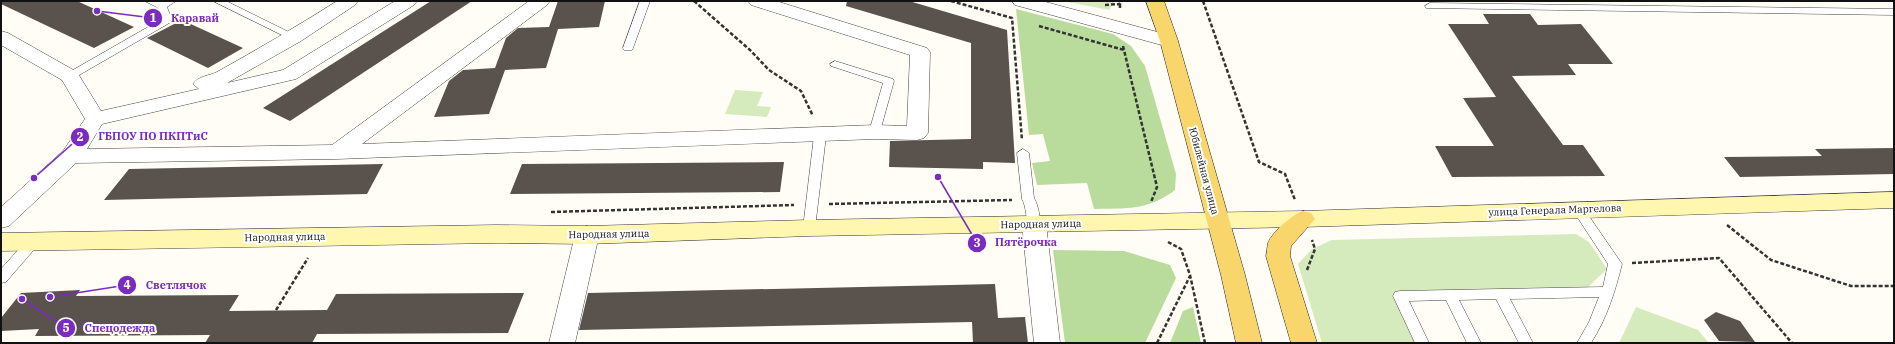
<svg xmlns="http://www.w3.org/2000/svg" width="1895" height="344" font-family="'IBM Plex Serif',serif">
  <rect width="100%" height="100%" fill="#fffdf5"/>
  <path fill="#d5ebbd" d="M1062 1H1115L1109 10Z
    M735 90 763 92 757 106 771 107 767 117 725 114Z
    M1576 234 1589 242 1607 269 1585 290 1394 295 1416 343H1322L1298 264 1312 249 1332 240Z
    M1636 307 1698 330 1709 343H1619Z"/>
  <path fill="#b9dc9c" d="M1016 9 1113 34 1131 46 1145 66 1176 174 1175 190C1147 211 1126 208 1094 209L1087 183 1037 185 1032 163 1050 161 1043 134 1029 135Z
    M1053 250 1124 251 1170 265 1176 278 1145 343H1065Z
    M1193 307 1201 343H1170L1183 311Z"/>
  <path fill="#5a524d" d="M1 1H77L134 27 94 48 1 4Z
    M431 1H472L290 121 263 108Z
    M558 1H605L599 27 558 29 546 68 505 70 489 114 434 117 449 81 463 70 495 68 506 38 518 28 549 27Z
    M847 1H909L1007 30 1015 163 983 162V169L889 167 890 141 971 139V43L846 6Z
    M1483 14H1530L1538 25 1581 24 1613 64H1568L1576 75 1512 76 1563 145H1583L1605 176 1452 177 1435 146H1494L1463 98 1496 97 1448 24H1489Z
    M182 20 243 48 208 68 147 38Z
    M1894 148V174L1740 177 1724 157 1822 156 1815 149Z
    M784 162 780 192 510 194 522 164Z
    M383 164 367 194 104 200 129 169Z
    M995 284 998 318 1025 317 1028 343H973L972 322 579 330 588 293Z
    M80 290 76 296 239 295 229 311 327 310 336 294 524 293 508 333 317 334 312 343H205L210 335 35 336 39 329 1 331V318L21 293Z
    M1716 312 1740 321 1755 342 1719 341 1704 320Z"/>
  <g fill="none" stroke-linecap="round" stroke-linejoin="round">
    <g stroke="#444" stroke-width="1">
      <path id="lane" d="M145 1H176L167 7 172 20 171 22 74 78H66L65 76 66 74 162 19 158 8Z
        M213 1H226L299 37 294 40 290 39Z
        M640 1H650L633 48 632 50H624L623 48Z
        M1430 3 1894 9V15L1426 8 1425 6Z
        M835 61 893 79 894 81 879 135H871L869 132 883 83 831 66 830 64Z
        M820 132 826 136 815 228 813 231H805L803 228 814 136Z
        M1023 149 1029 153 1034 198C1038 205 1042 220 1038 227H1030C1025 219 1027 208 1022 199L1017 153Z
        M1578 205 1582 206 1622 264C1615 292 1607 318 1591 343H1577L1589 322 1599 297 1510 299 1533 343H1519L1496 299 1459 300 1481 343H1467L1446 300 1409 301 1429 343H1415L1393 296 1395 292 1400 291 1603 287 1608 264 1572 209 1574 206Z
        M33 237 38 239 39 242 38 245 6 282 1 283V269L28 239Z"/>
    </g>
    <g stroke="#444" stroke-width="1">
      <path id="street" d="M337 1H358L355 5 301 41 227 83 283 70 395 1H417L414 5 296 79 102 124 87 149 332 145 529 1H550L547 5 362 144 875 125 907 126 910 55 751 5 748 1H776L927 48 930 52 928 133 924 138 917 140 875 139 337 159 76 163 9 226 1 228V207L63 151 85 119 62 80 1 45V31L8 33 77 72 101 111 199 89 193 84C198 76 209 76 217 72 258 49 298 26 337 1Z
        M1012 1H1042L1176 37 1178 41 1176 45 1169 47 1015 5Z
        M1034 216 1042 218 1046 224 1060 343H1034L1022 224 1026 218Z
        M587 226 595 229 599 235 575 343H549L575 235 579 229Z"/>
    </g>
    <g stroke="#333" stroke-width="1">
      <path id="secondary" d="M1894 192V208L1303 227 809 236 587 244 497 243 1 251V233L497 225 587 226 809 220 1303 211Z"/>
    </g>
    <g stroke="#222" stroke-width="1">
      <path id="primary" d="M1146 1H1164L1178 41 1245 275 1262 343H1236L1221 275 1160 41Z
        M1303 211 1311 213 1315 219 1291 246 1290 256 1317 343H1291L1266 256C1267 252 1267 247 1268 243 1272 232 1293 214 1303 211Z"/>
    </g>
    <path stroke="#333" stroke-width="2.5" stroke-dasharray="4 2" stroke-linecap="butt" d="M694 1 750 50 769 70 801 91 813 116
      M951 1 1012 18 1022 140
      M1203 1 1259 162 1285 174 1295 200
      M1120 4V10
      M1105 5 1120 4 1122 1
      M1039 26 1124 50
      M1123 46 1157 187 1151 202
      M829 204 1012 200
      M551 212 794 205
      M1727 225 1771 260 1851 286H1894
      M1168 242 1181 249 1190 275 1205 343
      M1632 263 1719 258 1792 343
      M1307 270 1315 249 1312 240
      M276 310 308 258
      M1157 343 1190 276"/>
    <use href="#lane" fill="#fff" fill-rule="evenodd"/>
    <use href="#street" fill="#fff" fill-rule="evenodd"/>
    <use href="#secondary" fill="#fff6b0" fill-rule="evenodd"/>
    <use href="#primary" fill="#f9d66b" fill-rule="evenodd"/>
  </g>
  <g text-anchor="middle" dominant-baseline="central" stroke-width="4" stroke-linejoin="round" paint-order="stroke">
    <g font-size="10" fill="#111" stroke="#fff">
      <text transform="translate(1204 171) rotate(75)">Юбилейная улица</text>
      <text transform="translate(1555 210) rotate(-2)">улица Генерала Маргелова</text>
      <text transform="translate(1041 224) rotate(-1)">Народная улица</text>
      <text transform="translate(609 234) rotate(-1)">Народная улица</text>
      <text transform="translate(285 237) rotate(-1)">Народная улица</text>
    </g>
  </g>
  <path fill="none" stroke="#7b2cbf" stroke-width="1.5" d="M97 11L153 18M34 178L80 137M938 177L977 243M50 297L127 285M22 299L66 328"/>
  <g fill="#7b2cbf" stroke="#fff" stroke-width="1.5">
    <circle cx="97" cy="11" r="4"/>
    <circle cx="34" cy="178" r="4"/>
    <circle cx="938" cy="177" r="4"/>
    <circle cx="50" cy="297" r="4"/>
    <circle cx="22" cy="299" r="4"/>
    <circle cx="153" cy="18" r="10"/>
    <circle cx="80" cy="137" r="10"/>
    <circle cx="977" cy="243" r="10"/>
    <circle cx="127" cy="285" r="10"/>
    <circle cx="66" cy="328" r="10"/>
  </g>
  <g font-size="12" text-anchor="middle" font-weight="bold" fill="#fff">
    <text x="153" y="22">1</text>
    <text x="80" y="141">2</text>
    <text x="977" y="247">3</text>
    <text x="127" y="289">4</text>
    <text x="66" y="332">5</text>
  </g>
  <g font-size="11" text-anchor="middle" font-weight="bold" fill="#7b2cbf" stroke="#fff" stroke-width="4" stroke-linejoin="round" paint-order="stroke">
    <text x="195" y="22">Каравай</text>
    <text x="153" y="140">ГБПОУ ПО ПКПТиС</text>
    <text x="1026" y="246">Пятёрочка</text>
    <text x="176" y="289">Светлячок</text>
    <text x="120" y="332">Спецодежда</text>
  </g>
  <rect width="1895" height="344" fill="none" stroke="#111111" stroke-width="4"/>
</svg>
